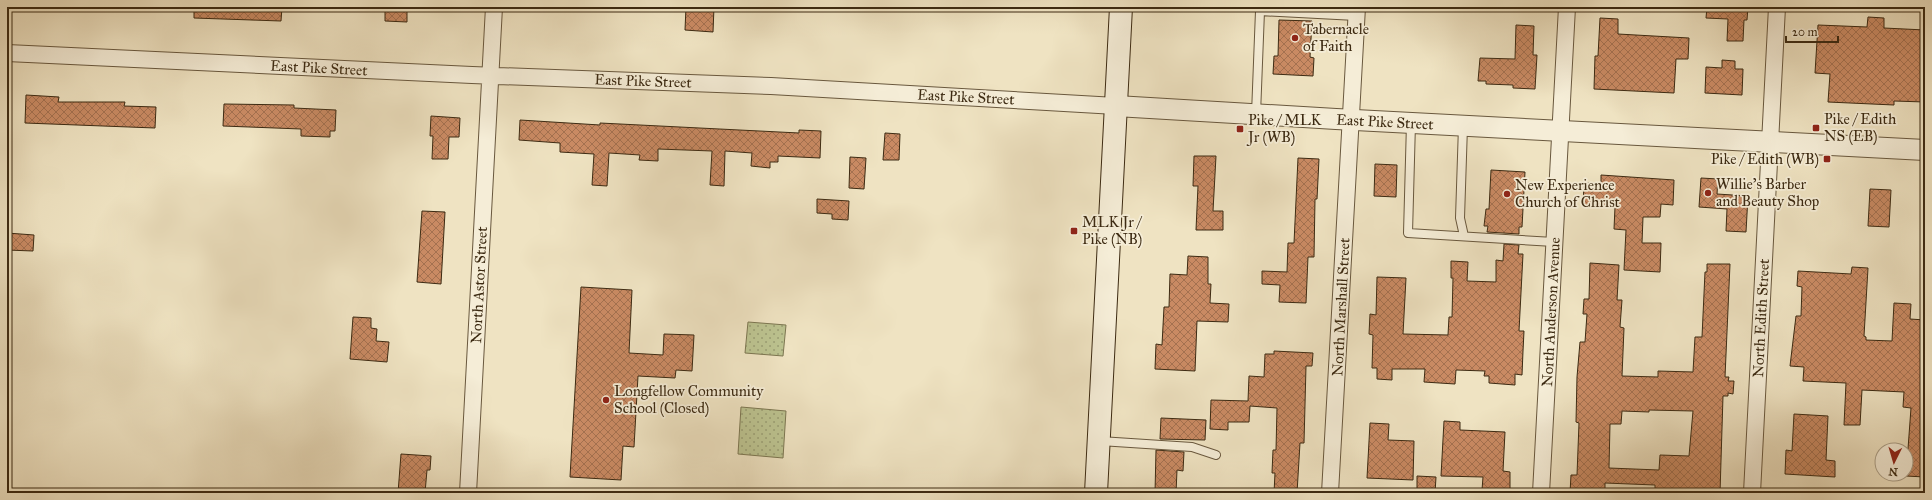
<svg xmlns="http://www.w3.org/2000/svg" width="1932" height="500" viewBox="0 0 1932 500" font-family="'IM FELL Great Primer',serif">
  <defs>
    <pattern id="park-dots" width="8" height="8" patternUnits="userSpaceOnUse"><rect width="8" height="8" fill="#bcc390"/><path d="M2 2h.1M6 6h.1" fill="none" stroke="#9a9f74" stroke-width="1.8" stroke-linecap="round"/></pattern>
    <pattern id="building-cross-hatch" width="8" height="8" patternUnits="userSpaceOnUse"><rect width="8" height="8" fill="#c98a63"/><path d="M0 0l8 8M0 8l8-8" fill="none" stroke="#a47150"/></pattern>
  </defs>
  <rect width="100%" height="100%" fill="#efe3c2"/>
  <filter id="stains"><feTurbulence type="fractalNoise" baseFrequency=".005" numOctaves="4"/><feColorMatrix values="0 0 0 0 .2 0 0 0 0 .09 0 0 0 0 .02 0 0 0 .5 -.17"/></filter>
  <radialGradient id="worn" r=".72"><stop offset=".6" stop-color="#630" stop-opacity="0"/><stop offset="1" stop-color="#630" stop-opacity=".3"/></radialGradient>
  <path fill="url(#park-dots)" stroke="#7c7651" d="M748,322L786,325L783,356L745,353Z
    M741,407L786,411L783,458L738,454Z"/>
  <path fill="url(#building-cross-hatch)" stroke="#3c2a12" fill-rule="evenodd" d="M194,7H282L281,21L194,18Z
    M385,7H407V22L385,21Z
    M686,7H714L713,32L685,30Z
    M1707,7H1748L1747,20H1744L1743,41H1727L1728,19L1706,18Z
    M1868,17L1884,18V28L1925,30V102L1894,101V105L1828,102L1830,74L1815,73L1818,25L1867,27Z
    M1600,18L1618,19V34L1689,38L1688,59H1676L1674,93L1594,89L1595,56H1598Z
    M1279,20L1312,21L1310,57L1314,58L1313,76L1273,74L1274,56H1278Z
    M1516,25L1534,26L1533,55H1537L1535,89L1513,88V85L1486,84V81H1478L1480,58L1515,59Z
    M1722,60L1735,61V69H1743L1742,95L1705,93L1706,67L1722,68Z
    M26,95L59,97L58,102H125L124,106L156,107L155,128L25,123Z
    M224,104L294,105V108L336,110L335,131H330V137L301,136V129L223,126Z
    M431,116L460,118L459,137H449L448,159H432L433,136H430Z
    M520,120L600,125V123L799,133V130L821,131L820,158L778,156V162H770V168L751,166L752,153L725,151L724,186L710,185L712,151L658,149V161L639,160L640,155L609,153L607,186L592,185L594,154L560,152V143L519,140Z
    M885,133L900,134L899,160H883Z
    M1194,156H1216L1213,211H1223V230H1196L1198,186H1193Z
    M850,157L866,158L864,189L849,188Z
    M1298,158L1319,159L1317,199H1315L1314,257H1308L1306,303L1279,302L1280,285L1262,284V271L1287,272L1288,243H1294Z
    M1375,164L1397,165L1396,197L1374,196Z
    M1491,170L1525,172L1522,227H1519V234L1487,232L1488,226H1484L1486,209H1489Z
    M1601,175L1674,180L1673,205L1661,204L1660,217H1643L1642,243H1661L1660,272L1624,270L1626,230L1614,229L1615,207L1583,206L1584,183H1601Z
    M1701,178L1718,179L1717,194L1748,196L1746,232L1726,231L1727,209L1699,207Z
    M1870,189L1891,190L1889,227L1868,226Z
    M817,199L849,201L848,220L832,219V214L817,213Z
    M422,211L445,212L441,284L417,282Z
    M7,233L34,235L33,251L7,250Z
    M1504,244L1519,245L1518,254H1523L1519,331H1524L1523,351L1522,375L1515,374V385L1489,383V376H1484L1485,371L1456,370L1455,384L1424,382L1425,369H1392V380L1377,379V368H1372L1373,335L1369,334L1370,314L1376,315L1377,277L1406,278L1403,334L1448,335L1449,317H1452L1453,278H1451V261L1468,262L1467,281L1496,282V260L1503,261Z
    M1188,256L1208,257V284H1211L1210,303L1229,304L1228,322L1197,321L1195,371L1155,369L1156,344L1162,345L1164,307H1169L1170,274L1187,275Z
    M1590,263L1619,265L1617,300H1622L1620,327L1624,328L1622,376L1658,377V371L1693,372L1695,337H1702L1705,272H1707V264H1730L1725,377H1729L1728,381H1734L1733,394L1728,393V396H1723L1720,493H1655V485L1605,483V493H1570L1571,475H1577L1579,423L1576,422L1577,377L1580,342H1585L1587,314H1583L1584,299H1589ZM1649,410L1693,411L1689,456L1660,455L1659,470L1609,468L1610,424H1621L1622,411L1649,412Z
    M1852,267L1868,268L1864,336L1866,337V340L1892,341L1894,303L1911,304L1910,319L1925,320V477L1906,476L1911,408L1903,407L1904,392L1862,390L1860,425H1844L1846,383L1803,381L1804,367L1790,366L1796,316H1801L1802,287L1797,286L1798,271L1851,274Z
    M581,287L632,290L629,353L663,355L664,334L694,335L692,371L676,370L675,378L638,376L634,447L623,446L621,480L570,477Z
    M353,317L371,318V328L377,329L376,341L389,342L387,362L350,359Z
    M1274,351L1313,353L1312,366H1306L1304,443H1300L1297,493H1274L1275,473H1272L1273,450H1276L1277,408L1250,406L1249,422H1228V430L1210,429L1211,400L1248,401L1249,376L1264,377L1265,354H1274Z
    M1794,414L1828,416L1826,460L1835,461V477L1785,474L1786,450L1792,451Z
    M1161,418L1206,420L1205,440L1160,439Z
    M1444,421L1460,422V430L1505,432L1503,471L1510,472V491L1482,490L1483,477L1441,476Z
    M1370,423L1389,424L1388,440L1414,441L1413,480L1367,478Z
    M1156,450L1184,452L1183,471L1177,470L1176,493H1155Z
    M401,454L431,456L430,470H427L425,493H398Z
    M1417,476L1436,477L1435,493H1417Z"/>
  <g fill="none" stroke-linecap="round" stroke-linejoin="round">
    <g stroke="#69583e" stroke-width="10">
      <path id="service" d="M1256,114L1260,11L1356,16
        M1411,123L1408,233L1554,242
        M1463,126L1460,218L1464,236
        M1100,441L1192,447L1216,455"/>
    </g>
    <g stroke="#69583e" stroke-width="18">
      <path id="minor" d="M7,53L472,75L771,86L1116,106
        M468,493L494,7
        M1330,493L1357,7
        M1541,493L1567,7
        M1752,493L1777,7"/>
    </g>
    <g stroke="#69583e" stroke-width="22">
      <path id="tertiary" d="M1116,106L1336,119L1925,150"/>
    </g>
    <g stroke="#3c2a12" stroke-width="24">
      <path id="secondary" d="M1096,493L1121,7"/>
    </g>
    <use href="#service" stroke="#f5edd7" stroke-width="8"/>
    <use href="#minor" stroke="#f5edd7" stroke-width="16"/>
    <use href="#tertiary" stroke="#f5edd7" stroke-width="20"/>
    <use href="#secondary" stroke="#f5edd7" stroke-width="22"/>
  </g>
  <g fill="#8f2418" stroke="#f5edd7" stroke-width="1.5">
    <circle cx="1295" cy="38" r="4"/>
    <rect x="1812" y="124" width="8" height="8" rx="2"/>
    <rect x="1236" y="125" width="8" height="8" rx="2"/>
    <rect x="1823" y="155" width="8" height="8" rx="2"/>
    <circle cx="1708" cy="193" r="4"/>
    <circle cx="1507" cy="194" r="4"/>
    <rect x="1070" y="227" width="8" height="8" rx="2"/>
    <circle cx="606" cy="400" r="4"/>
  </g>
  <g text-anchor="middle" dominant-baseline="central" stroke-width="3.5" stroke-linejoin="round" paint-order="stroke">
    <g font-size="15" fill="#3c2a12" stroke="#f5edd7" text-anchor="start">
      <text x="1303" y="29">Tabernacle<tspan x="1303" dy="17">of Faith</tspan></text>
      <text x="1824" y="119">Pike / Edith<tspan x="1824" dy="17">NS (EB)</tspan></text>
      <text x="1248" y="120">Pike / MLK<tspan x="1248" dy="17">Jr (WB)</tspan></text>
      <text x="1819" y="159" text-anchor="end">Pike / Edith (WB)</text>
      <text x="1716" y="184">Willie's Barber<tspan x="1716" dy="17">and Beauty Shop</tspan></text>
      <text x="1515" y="185">New Experience<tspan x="1515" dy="17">Church of Christ</tspan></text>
      <text x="1082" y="222">MLK Jr /<tspan x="1082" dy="17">Pike (NB)</tspan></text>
      <text x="614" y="391">Longfellow Community<tspan x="614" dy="17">School (Closed)</tspan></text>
    </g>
    <g font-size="15" fill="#3c2a12" stroke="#f5edd7">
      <text transform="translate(319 68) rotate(3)">East Pike Street</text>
      <text transform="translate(643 81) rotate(2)">East Pike Street</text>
      <text transform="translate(966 97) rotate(3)">East Pike Street</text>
      <text transform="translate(1385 122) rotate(3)">East Pike Street</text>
      <text transform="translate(479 285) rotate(-87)">North Astor Street</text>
      <text transform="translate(1341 307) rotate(-87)">North Marshall Street</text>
      <text transform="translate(1551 312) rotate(-87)">North Anderson Avenue</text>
      <text transform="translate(1761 318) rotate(-87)">North Edith Street</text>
    </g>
  </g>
  <rect width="1932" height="500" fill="none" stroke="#efe3c2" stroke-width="24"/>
  <rect x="8" y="8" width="1916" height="484" fill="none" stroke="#3c2a12" stroke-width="2"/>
  <rect x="12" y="12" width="1908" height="476" fill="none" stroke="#3c2a12"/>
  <g transform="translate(1894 462) rotate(185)"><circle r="19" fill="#f5edd7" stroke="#ab9f88"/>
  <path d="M0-3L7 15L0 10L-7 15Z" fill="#8f2418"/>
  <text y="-6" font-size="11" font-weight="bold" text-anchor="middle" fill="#3c2a12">N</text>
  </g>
  <path d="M1786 36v6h52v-6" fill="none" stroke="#3c2a12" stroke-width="2"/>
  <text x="1792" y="36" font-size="12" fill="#3c2a12" stroke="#f5edd7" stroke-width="3" paint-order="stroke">20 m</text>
  <rect width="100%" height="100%" filter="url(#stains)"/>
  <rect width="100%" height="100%" fill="url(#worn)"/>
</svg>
